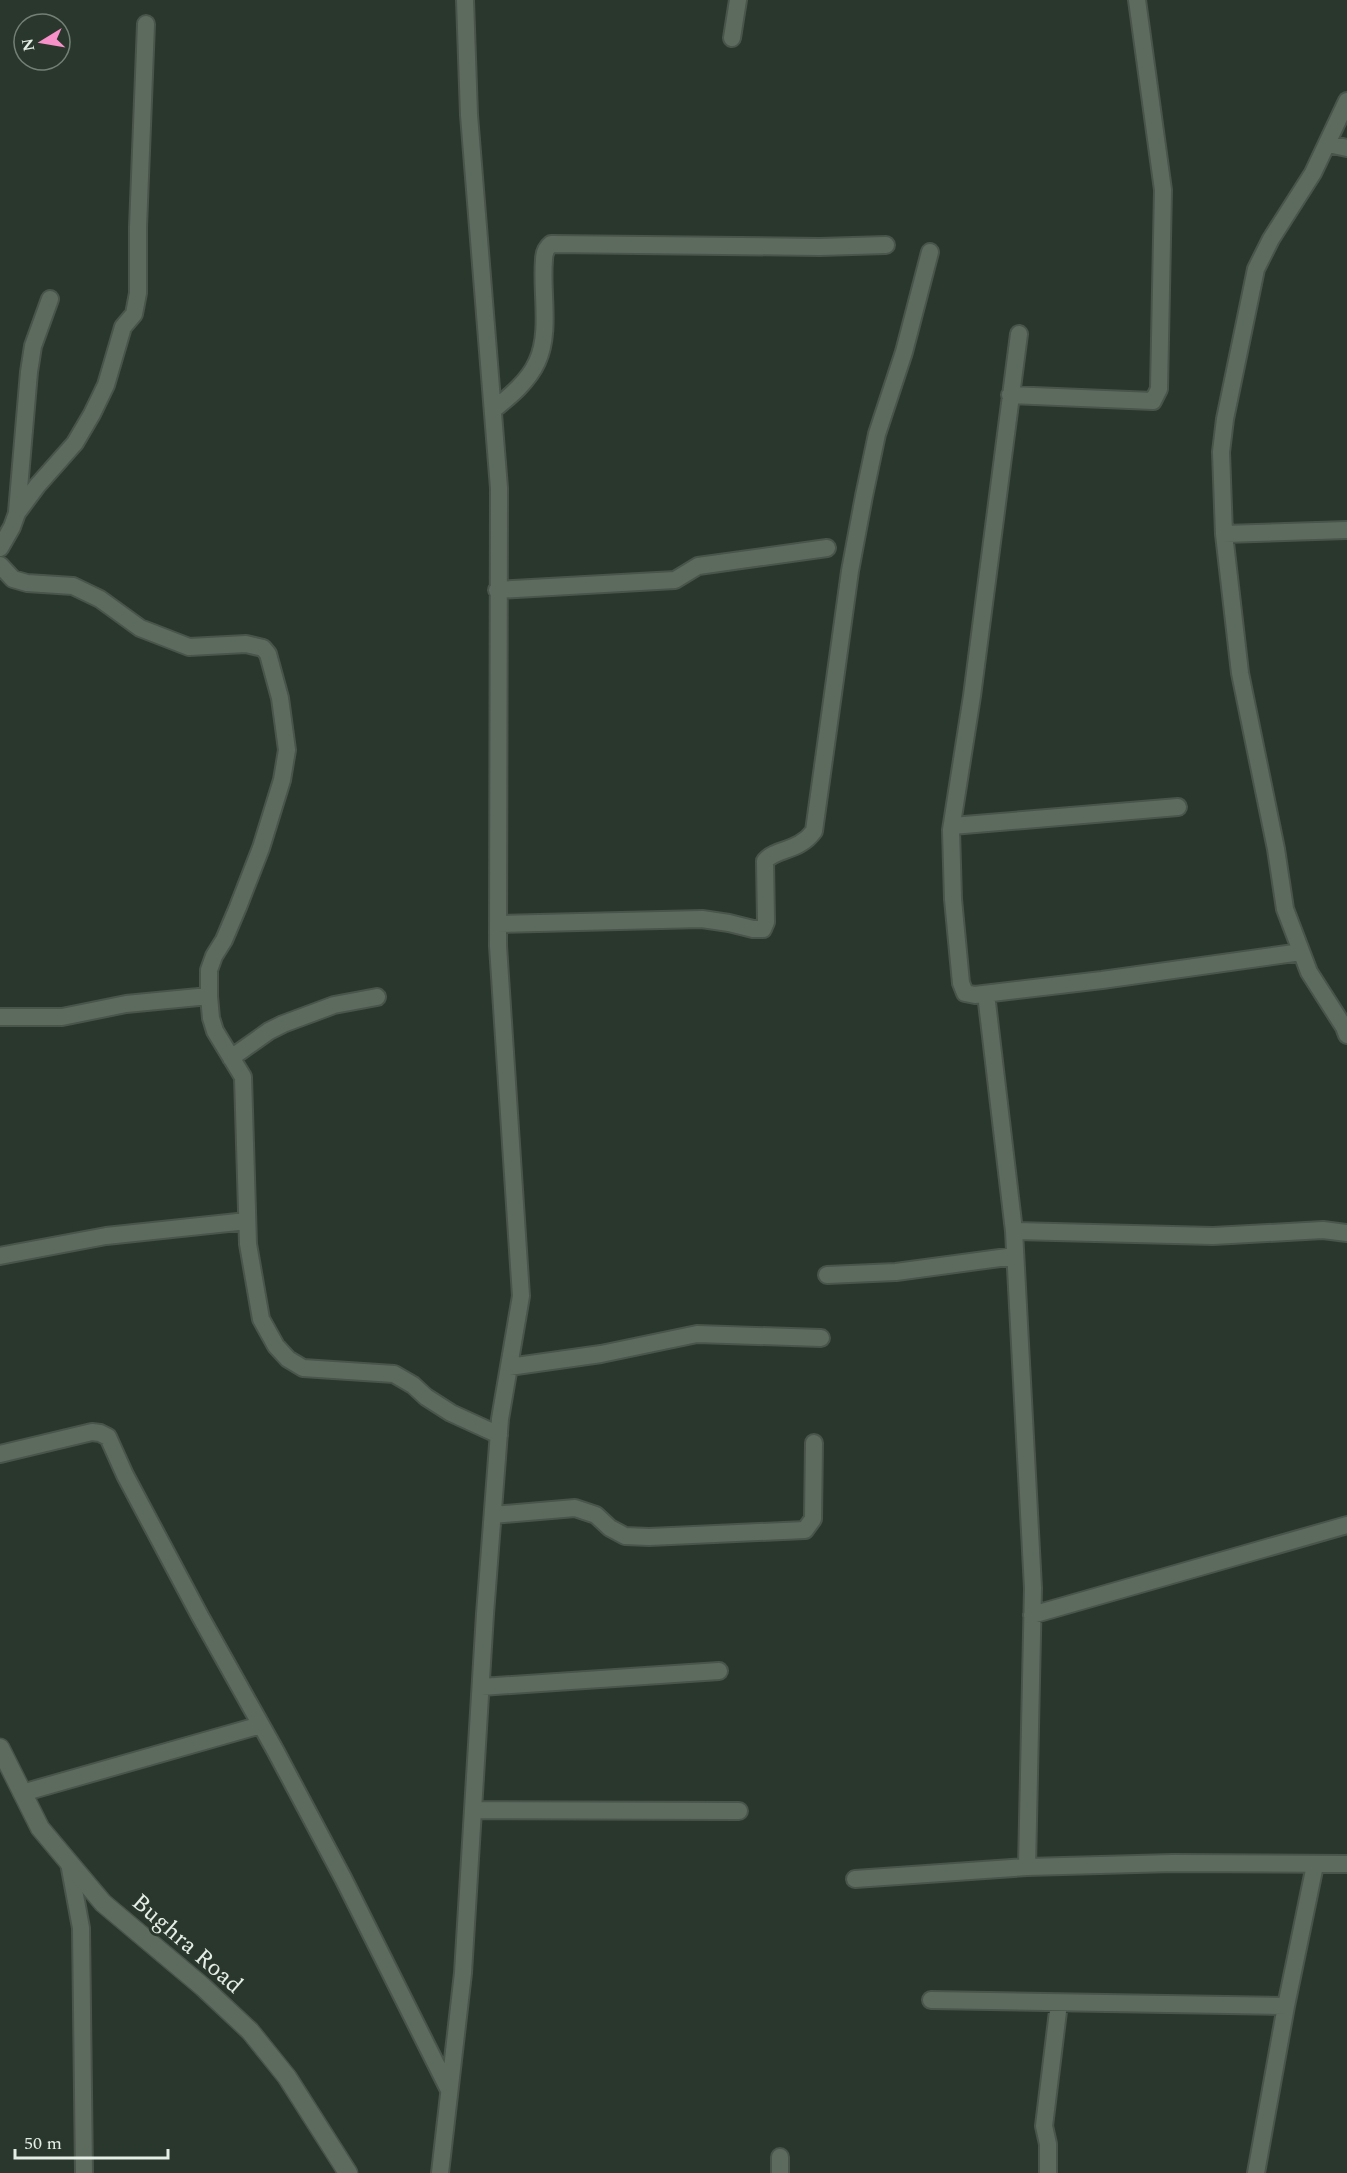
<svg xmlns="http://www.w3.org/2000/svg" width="1347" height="2173" viewBox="0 0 1347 2173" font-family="Spectral,serif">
  <rect width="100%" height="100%" fill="#2a372c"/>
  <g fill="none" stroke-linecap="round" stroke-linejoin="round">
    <g stroke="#49544b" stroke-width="20">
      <path id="street" d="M732,38L738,0
        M1347,101L1313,173L1271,239L1256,269L1225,419L1221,452L1224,534L1240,673L1276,849L1285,909L1309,972L1344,1027L1347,1035
        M1328,144L1347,148
        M1019,334L972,696L951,830L953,899L961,983L965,993L975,995L1102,980L1301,952
        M1010,395L1153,401L1159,389L1163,190L1137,0
        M493,410C509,397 528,382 537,362C551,332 541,292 544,260C544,254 546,248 551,244L820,247L886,245
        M17,512L29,372L33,346L50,299
        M1224,534L1347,530
        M0,548L12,527L17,513L37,486L75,443L92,414L106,385L123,327L134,314L138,293V227L146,24
        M0,565L13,579L27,583L73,586L100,599L140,628L189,647L246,644L263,648L268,654L280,698L287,750L282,780L261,848L238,907L224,940L214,956L209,970V996L211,1018L215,1031L243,1077L248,1244L261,1319L276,1346L288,1359L303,1368L394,1374L413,1385L426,1397L451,1413L499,1435
        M497,590L675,580L698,566L827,548
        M952,826L1178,807
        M499,924L702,919L729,923L753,929H763L766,922L765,861C776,848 799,852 814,831L850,571L864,496L877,434L904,352L930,252
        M986,994L1014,1231L1033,1588L1027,1867
        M0,1017H62L126,1004L209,996
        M231,1058L269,1031L283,1024L334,1005L377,997
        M1014,1231L1213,1236L1323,1230L1347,1233
        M0,1256L106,1236L247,1221
        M827,1275L896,1272L1015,1256
        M509,1367L601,1354L697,1334L821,1338
        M0,1454L92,1432L100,1433L108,1437L125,1475L200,1616L275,1750L343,1878L449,2090
        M493,1515L575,1508L596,1515L610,1528L625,1536L649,1537L805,1530L813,1519L814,1443
        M1032,1615L1347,1525
        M481,1687L719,1671
        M22,1793L261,1725
        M473,1810L739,1811
        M69,1863L81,1928L84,2173
        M855,1879L1027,1867L1173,1863L1347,1864
        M931,2000L1286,2006
        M780,2157V2173
        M440,2173L463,1973L485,1614L500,1419L521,1296L498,946L499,488L469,115L465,0
        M1048,2173V2144L1044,2126L1059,2003
        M1256,2173L1286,2006L1315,1865"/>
    </g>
    <g stroke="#49544b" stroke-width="21">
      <path id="secondary" d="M0,1748L40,1828L103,1903L203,1987L250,2031L287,2077L348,2173"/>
    </g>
    <use href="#street" stroke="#5d6b5f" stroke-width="16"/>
    <use href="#secondary" stroke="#5d6b5f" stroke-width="18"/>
  </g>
  <g text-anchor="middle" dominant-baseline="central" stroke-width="6" stroke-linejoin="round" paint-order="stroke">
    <g font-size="24" fill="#e4ede6" stroke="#2a372c">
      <text transform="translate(187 1944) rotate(41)">Bughra Road</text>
    </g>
  </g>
  <g transform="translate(42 42) rotate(259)"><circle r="28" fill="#2a372c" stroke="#748076" stroke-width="1.5"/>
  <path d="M0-4.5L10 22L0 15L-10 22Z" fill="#f890ca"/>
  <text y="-9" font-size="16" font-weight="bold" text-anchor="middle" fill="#e4ede6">N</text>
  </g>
  <path d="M15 2149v9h153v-9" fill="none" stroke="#e4ede6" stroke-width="3"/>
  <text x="24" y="2149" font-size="18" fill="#e4ede6" stroke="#2a372c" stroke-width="4.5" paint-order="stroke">50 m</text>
</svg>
